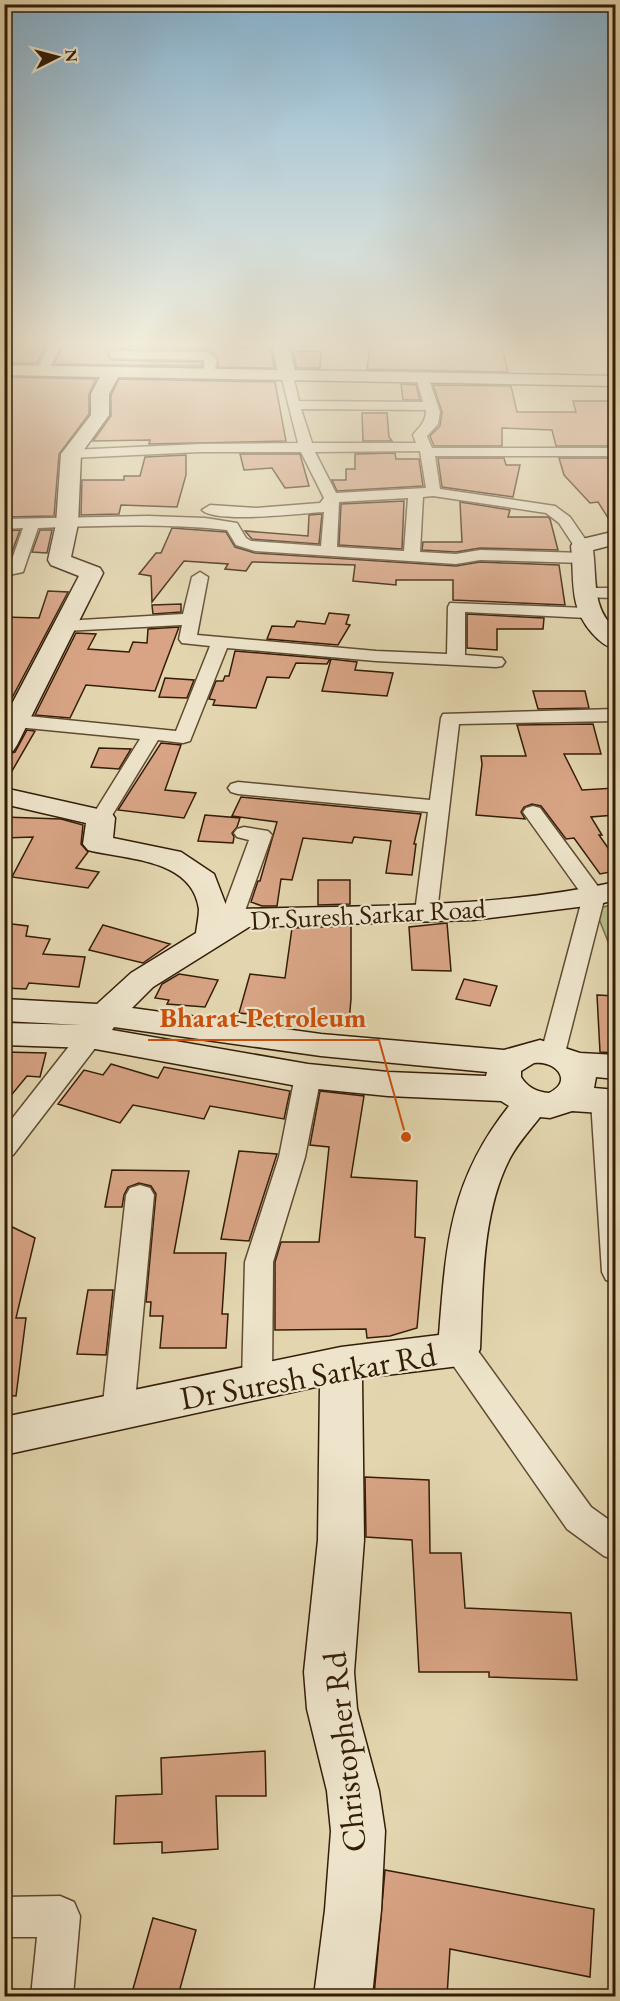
<svg xmlns="http://www.w3.org/2000/svg" width="620" height="2001" viewBox="0 0 620 2001" font-family="'EB Garamond',serif">
  <rect width="100%" height="100%" fill="#e3d6af"/>
  <filter id="stains"><feTurbulence type="fractalNoise" baseFrequency=".00333" numOctaves="4"/><feColorMatrix values="0 0 0 0 .2 0 0 0 0 .09 0 0 0 0 .02 0 0 0 .5 -.17"/></filter>
  <radialGradient id="worn" r=".72"><stop offset=".6" stop-color="#630" stop-opacity="0"/><stop offset="1" stop-color="#630" stop-opacity=".3"/></radialGradient>
  <path fill="#b5bd89" stroke="#746d48" stroke-width="1.5" d="M615,904V959L595,909Z"/>
  <path fill="#d8a485" stroke="#341d07" stroke-width="1.5" d="M18,346H46L37,363H4V349L15,350Z
    M63,346L271,348L274,368L218,367V357L207,350L116,349L108,354L112,360L202,362V366L54,364Z
    M370,346H502L508,372L367,369Z
    M321,351L320,368H297L293,352Z
    M4,377L96,379L89,394V414L59,454L54,516L4,517Z
    M119,379L275,382L286,441L149,444L150,440L93,441L111,416V395Z
    M401,384L416,385L420,400H403Z
    M433,385L511,386L517,412H576L573,401H615V446H556L552,430L502,428V446H434L430,436L440,426L442,412Z
    M362,413H387L389,437L392,441H363Z
    M395,453L396,459H419L423,486L337,491L332,480H346V469H355V454Z
    M240,454H300L309,486L285,488L272,468L244,470Z
    M186,455V475L177,507L121,505L119,514L81,515L82,480H124V476H140L145,457Z
    M438,458H504L506,465H520L513,497L442,487Z
    M559,458H615V529L598,502L590,503L564,475Z
    M404,501L402,549L339,545L341,504Z
    M460,502L510,510L508,517H548L550,519L558,550L480,548L456,552L422,550L423,542H462Z
    M322,514L319,544L252,539L245,531L308,536L309,515Z
    M172,528L226,532L235,547L255,553L456,566L480,562L559,565L565,605L453,600V580H396V585L353,581L355,565L252,562L246,571L225,569L228,564L184,561L152,602L151,576L139,574L156,553H161Z
    M20,530L12,552H4V531Z
    M40,530H52L47,553L32,552Z
    M48,591L68,592L4,713V617L39,618Z
    M181,604V612L153,614L152,605Z
    M329,613L349,615L346,624L350,625L338,645L267,639L272,626L294,627L297,621L325,624Z
    M467,614L544,618L543,629H497V650L467,648Z
    M179,627L155,691L86,685L70,718L35,715L76,633L96,634L88,649L129,652L133,642L147,643L148,629Z
    M235,651L330,659L327,664L296,663L289,678L267,677L256,708L213,705L215,700L209,699L216,681H223L225,676H229Z
    M331,659L357,662L355,670L393,673L387,696L322,691Z
    M165,678L194,680L187,698L159,697Z
    M533,691H585L589,708L538,709Z
    M593,724L601,754H564L582,790L615,788V815L591,817L602,835H599L615,858V871L600,874L574,838L566,839L541,806L532,804L524,807L521,812L525,819L476,815L482,764L481,756H526L517,725Z
    M27,730L35,731L4,785V755L15,752Z
    M161,743L181,745L165,790L196,793L184,818L118,810Z
    M99,748L131,749L119,769L91,767Z
    M241,797L421,814L414,844H416L412,875L386,873L391,841L354,837L352,843L303,838L292,880L281,879L277,906H262L251,902L258,881H260L277,822L232,816Z
    M205,815L240,818L237,827L232,833L234,837L233,843L198,841Z
    M4,817L61,819L83,825L81,844L88,852L76,868L99,872L88,888L12,877L33,837L4,838Z
    M318,880H350V904L318,905Z
    M4,923L28,926L26,936L50,939L43,954L85,957L79,987L29,983L26,989L4,988Z
    M447,923L451,971L412,970L409,927Z
    M103,925L170,944L143,963L89,950Z
    M351,926V999L349,1022L299,1019L239,1013L250,974L285,978L292,928Z
    M179,974L218,980L205,1007L167,1004L169,1000L155,998L162,984Z
    M464,979L497,986L490,1006L456,999Z
    M597,995L615,996V1053L600,1052Z
    M4,1052L46,1053L40,1077L27,1076L4,1104Z
    M111,1064L158,1078L164,1067L290,1091L284,1119L210,1106L204,1119L133,1105L120,1123L58,1104L84,1070L103,1075Z
    M320,1091L364,1096L351,1177L417,1181L415,1237L425,1238L417,1328L390,1336L367,1338L366,1329L275,1330V1262L281,1242H319L329,1147L310,1145Z
    M239,1151L277,1154L249,1241L221,1239Z
    M112,1170L189,1171L174,1253H226L222,1314H228L226,1348H160L163,1316H150L151,1302H146L156,1194L151,1186L139,1183L128,1187L124,1195L122,1207H105Z
    M4,1223L35,1238L16,1318H26L16,1396L4,1395Z
    M88,1290H113L106,1355L77,1354Z
    M365,1477L429,1480L430,1553H461L465,1608L571,1613L577,1680L489,1677V1672H419L412,1540L366,1537Z
    M265,1751L266,1796H216L218,1849L162,1853V1842L114,1844L116,1796L162,1794L161,1758Z
    M385,1870L594,1909L590,1977L450,1949L447,1996H374Z
    M153,1918L196,1930L178,1996H131Z"/>
  <g fill="none" stroke-linecap="round" stroke-linejoin="round">
    <g stroke="#604b31" stroke-width="3">
      <path id="street" d="M49,346H61L46,374H38L36,371Z
        M116,351L207,352L217,359L213,378H205L204,360L112,358L110,355L112,352Z
        M287,371L293,375L299,401L423,402L416,377L422,373L427,374L440,412L438,424L427,436L432,448H616V456H435L440,489L555,506L570,517L590,546L588,549H576L559,523L546,513L433,496L423,497L420,552L456,554L480,550L584,553L592,558L584,563L480,560L456,564L255,551L236,545L227,530C164,523 101,526 38,528L23,572L4,576V566L10,565L23,528L4,529V519L148,516L205,518L237,523L246,538L251,541L321,546L324,512C303,513 215,524 202,510L210,505L256,508L320,503L324,498L301,452H200L71,458L64,454L71,450L200,444L298,443L281,375ZM301,409L426,410C426,422 420,426 413,435L416,443H312ZM420,451L426,488L336,493L315,452ZM408,498L404,551L337,547L339,502Z
        M200,572L208,577L197,635L376,651L447,654L448,607L450,603L587,608L593,609L596,613L593,617L587,618L465,612V655L502,658L505,662L502,666L496,667L376,661L227,648L190,741L183,743L158,740L108,822L101,824L94,822L91,818L140,739L17,727L10,725L8,721L10,717L17,715L176,731L210,646L182,643L179,639L182,625L64,631L58,630L55,626L58,622L64,621L183,614L192,577Z
        M583,588H616V598L577,597L575,593Z
        M616,709V721L459,724L437,912L434,917L426,919L418,917L415,912L428,812L238,794L231,792L228,788L231,784L238,782L430,800L441,718L443,714Z
        M533,806L540,808L605,896L565,1053L562,1059L553,1061L544,1059L541,1053L583,896L523,812L526,808Z
        M244,827L268,831L272,835L245,911L251,912L254,917L251,922L243,924L224,921L221,916L249,840L237,837L234,833L237,829Z
        M90,1029L99,1031L102,1037L99,1043L13,1155L4,1157V1129L81,1031Z
        M308,1067L317,1070L321,1076L305,1157L273,1262L272,1381L268,1390L257,1394L246,1390L242,1381L245,1262L279,1157L295,1076L299,1070Z
        M604,1092L613,1095L616,1099V1283L606,1280L602,1272L591,1101L595,1095Z
        M140,1185L150,1188L154,1195L134,1412L129,1421L118,1425L107,1421L102,1412L126,1195L130,1188Z
        M459,1337L470,1340L591,1507L616,1525V1560L604,1556L567,1529L448,1358L444,1349L448,1340Z
        M60,1896L74,1902L80,1916L73,1996H31L37,1937H4V1897Z"/>
    </g>
    <g stroke="#341d07" stroke-width="3">
      <path id="secondary" d="M273,346H289L295,370L616,376V386L118,377L109,394V415L81,454L78,524L71,557L100,568L103,573L17,745L13,751L4,753V719L79,576L51,565L48,560L56,524L61,454L91,415V394L100,377L4,375V365L277,370Z
        M616,531V544L593,550C597,578 591,609 616,629V649C606,647 599,641 592,633C568,606 575,579 571,546L574,541Z
        M4,788L111,812L115,818L113,838L181,852L214,874L229,913L242,909C366,905 494,909 616,882V900L594,905L473,920L249,927L153,987L132,1008L321,1034L504,1050L540,1040L580,1053L616,1055V1079L596,1077L594,1088L616,1090V1114L572,1111L550,1118L540,1117C530,1130 518,1143 510,1158C481,1214 483,1287 480,1349L474,1361L459,1366L362,1378L364,1540L354,1672L357,1709L379,1791L385,1831L381,1910L372,1996H314L325,1910L331,1831L327,1791L307,1709L304,1672L318,1540L320,1386L4,1455V1417L341,1347L439,1335C446,1244 450,1180 509,1106L501,1101L388,1096L308,1088L90,1048L4,1045V1023L81,1025L4,1021V999L97,1004L131,973L196,933C197,925 199,916 199,909C192,858 126,860 88,850L83,844L86,823L4,804ZM114,1027L321,1056L487,1072L486,1076L388,1072L308,1064L112,1030ZM534,1063C554,1060 575,1080 549,1093C537,1092 527,1087 521,1077V1071Z"/>
    </g>
    <use href="#street" fill="#ede4cb" fill-rule="evenodd"/>
    <use href="#secondary" fill="#ede4cb" fill-rule="evenodd"/>
  </g>
  <linearGradient id="sky" x2="0" y2="1"><stop stop-color="#88b5d3"/><stop offset="0.55" stop-color="#f2eddb"/><stop offset="1" stop-color="#f2eddb" stop-opacity="0"/></linearGradient>
  <rect width="620" height="626" fill="url(#sky)"/>
  <g text-anchor="middle" dominant-baseline="central" stroke-width="4.5" stroke-linejoin="round" paint-order="stroke">
    <g font-size="27" fill="#341d07" stroke="#ede4cb">
      <text transform="translate(368 914) rotate(-3)">Dr Suresh Sarkar Road</text>
    </g>
    <g font-size="33" fill="#341d07" stroke="#ede4cb">
      <text transform="translate(308 1376) rotate(-10)">Dr Suresh Sarkar Rd</text>
      <text transform="translate(344 1752) rotate(-96)">Christopher Rd</text>
    </g>
  </g>
  <path fill="none" stroke="#cd500b" stroke-width="2" d="M406 1137L379 1040H148"/>
  <circle fill="#cd500b" stroke="#ede4cb" stroke-width="2" cx="406" cy="1137" r="6"/>
  <g font-size="28" text-anchor="middle" font-weight="bold" fill="#cd500b" stroke="#ede4cb" stroke-width="4.5" stroke-linejoin="round" paint-order="stroke">
    <text x="263" y="1027">Bharat Petroleum</text>
  </g>
  <rect width="620" height="2001" fill="none" stroke="#e3d6af" stroke-width="24"/>
  <rect x="6" y="6" width="608" height="1989" fill="none" stroke="#341d07" stroke-width="3"/>
  <rect x="12" y="12" width="596" height="1977" fill="none" stroke="#341d07" stroke-width="1.5"/>
  <g transform="translate(57 57) rotate(84)" stroke="#ede4cb" stroke-width="4.5" paint-order="stroke">
  <path d="M0-4.5L10 22L0 15L-10 22Z" fill="#341d07"/>
  <text y="-9" font-size="16" font-weight="bold" text-anchor="middle" fill="#341d07">N</text>
  </g>
  <rect width="100%" height="100%" filter="url(#stains)"/>
  <rect width="100%" height="100%" fill="url(#worn)"/>
</svg>
